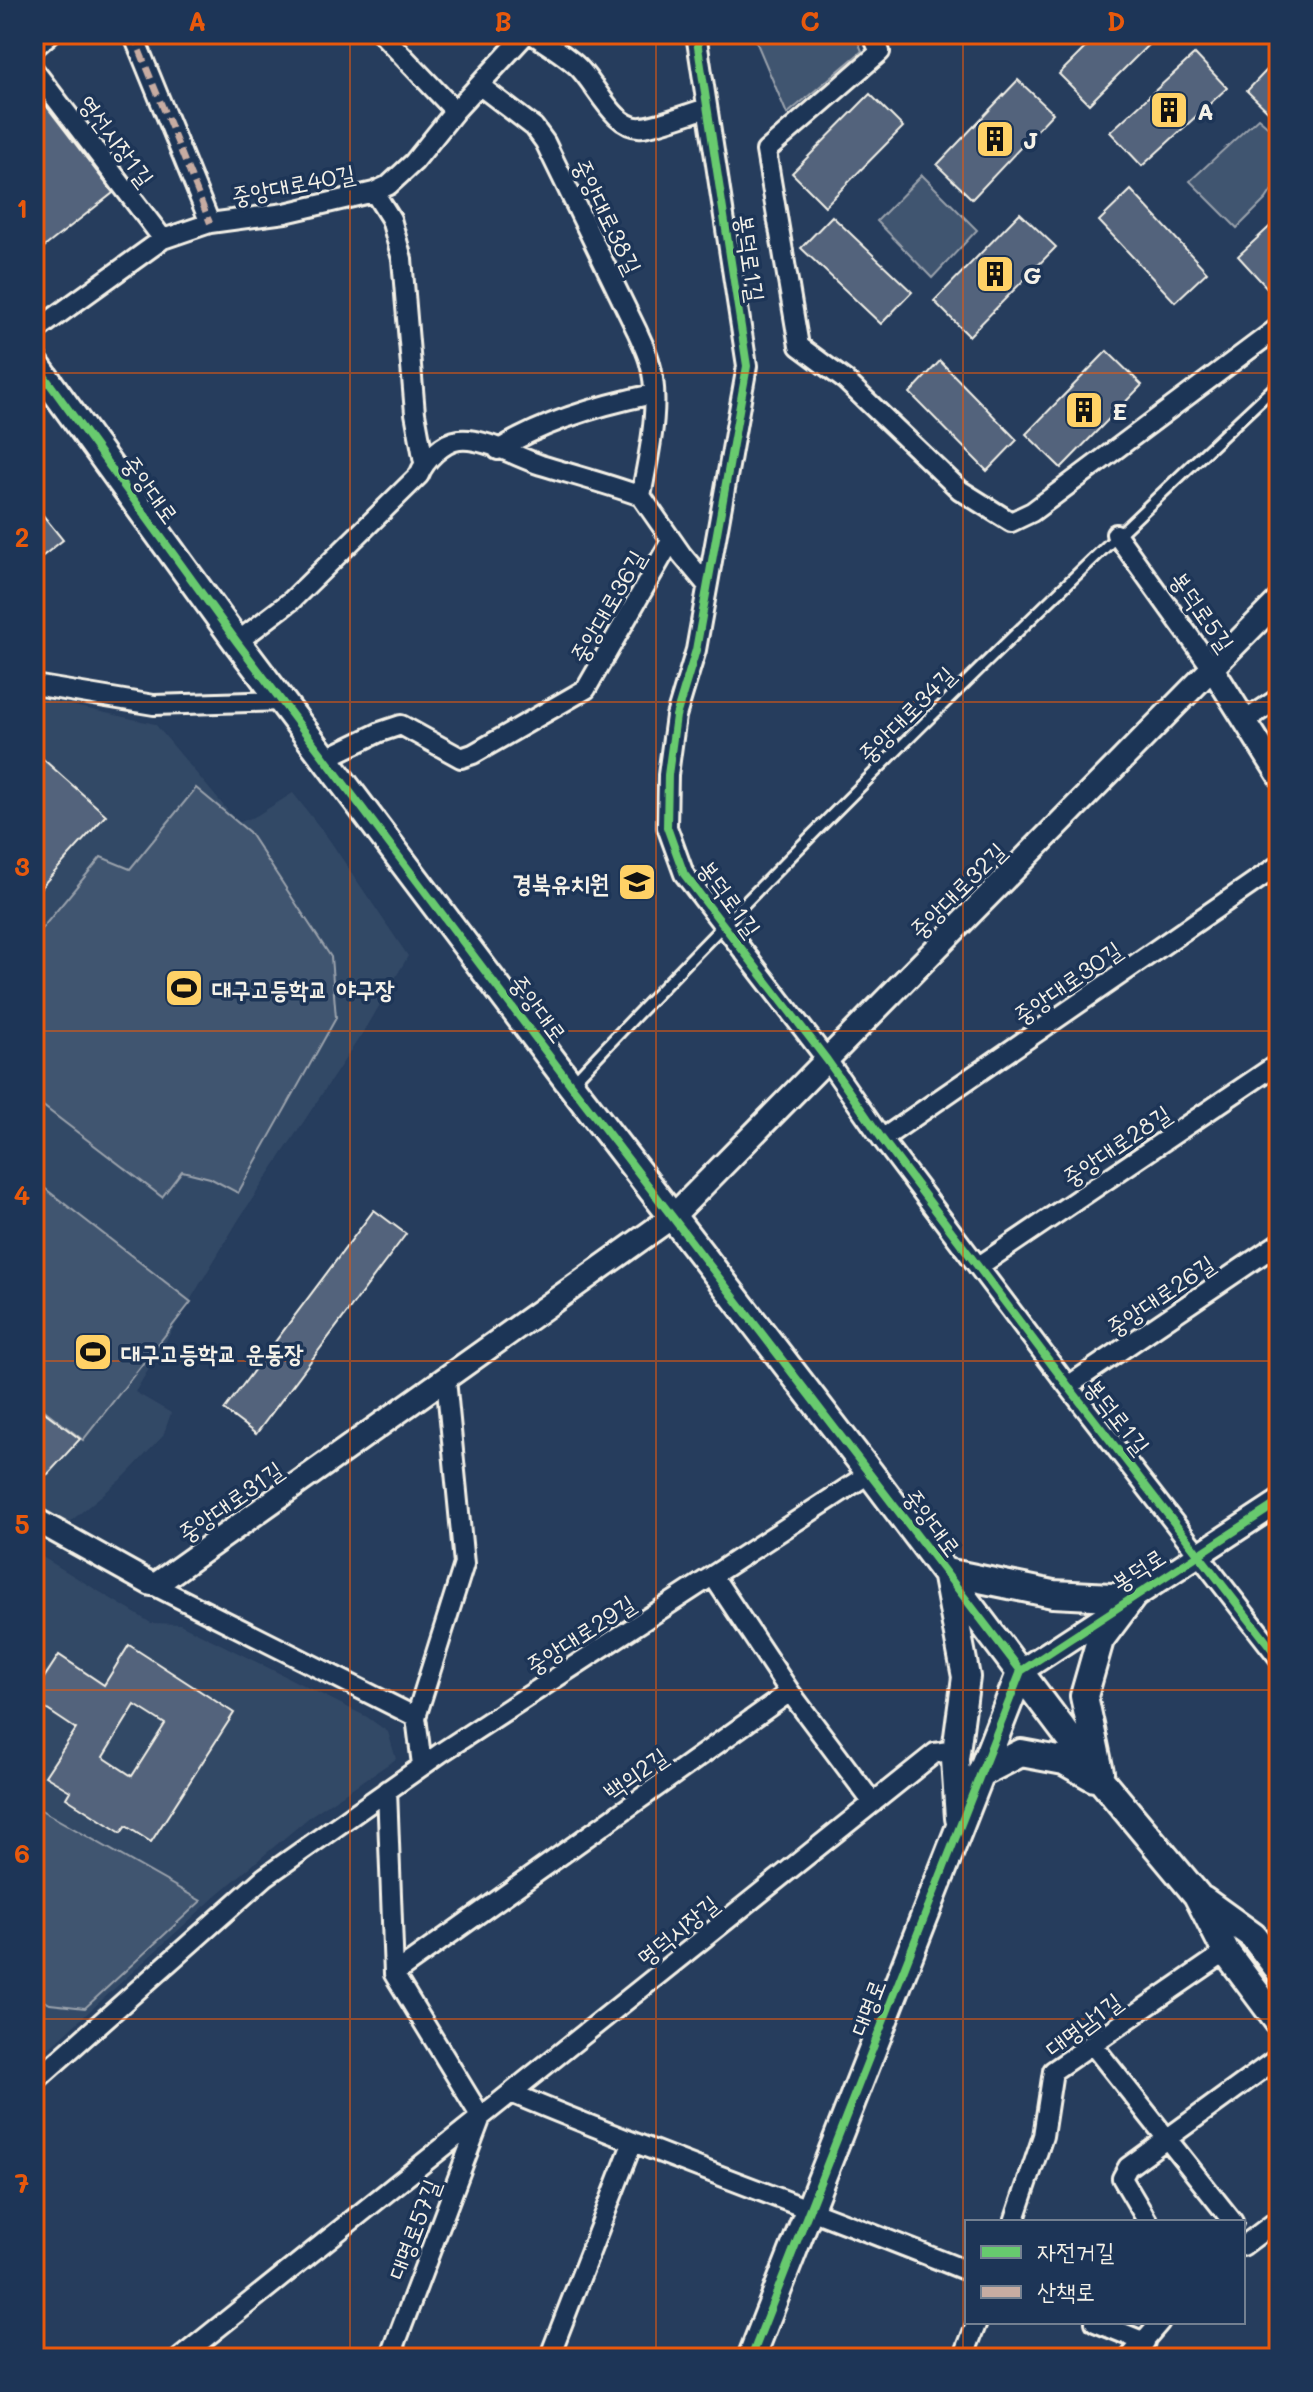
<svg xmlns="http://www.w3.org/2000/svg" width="1313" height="2392" viewBox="0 0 1313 2392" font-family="Mali,'Poor Story',sans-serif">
  <rect width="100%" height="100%" fill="#263d5d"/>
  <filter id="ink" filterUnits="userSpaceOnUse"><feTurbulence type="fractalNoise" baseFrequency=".0125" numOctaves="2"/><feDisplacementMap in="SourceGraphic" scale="16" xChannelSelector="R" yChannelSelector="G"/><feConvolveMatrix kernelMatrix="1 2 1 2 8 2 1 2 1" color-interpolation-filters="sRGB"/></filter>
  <g filter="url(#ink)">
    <path fill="#334966" d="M34,697L155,724L238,823L256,816L293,793L328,838L408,956L371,1020L239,1219L135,1392L171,1413L163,1436L125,1476L65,1526L34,1513Z
      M34,1552L151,1623L180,1624L367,1717L388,1732L396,1759L313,1814L218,1894L34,2062Z"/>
    <path fill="#40546f" stroke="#9aa2ac" stroke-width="2" d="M753,34H855L862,51L787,114Z
      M1258,118L1279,136V179L1266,199L1237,228L1190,181Z
      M922,175L977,230L932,278L877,221Z
      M196,788L249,832L331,957L336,1018L238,1193L210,1178L182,1171L162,1197L34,1099V938L101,857L130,869Z
      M34,1180L191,1302L83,1440L34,1402Z
      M34,1806L201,1901L85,2008L50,2004L34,1995Z"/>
    <path fill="#52647b" stroke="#f4f1e8" stroke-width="2" fill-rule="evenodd" d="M1099,34H1159L1089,104L1059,74Z
      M1195,54L1227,88L1142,166L1110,132Z
      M1279,57V122L1247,91Z
      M1018,80L1053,113L972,199L937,165Z
      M34,90L113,193L34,255Z
      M870,94L903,127L825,206L792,173Z
      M1131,190L1207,272L1175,302L1099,221Z
      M1020,213L1056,247L969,336L934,301Z
      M832,216L912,292L881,324L801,248Z
      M1279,218V301L1238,256Z
      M1107,351L1142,385L1061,468L1026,434Z
      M940,361L1017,440L987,471L910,393Z
      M34,504L63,540L34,563Z
      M34,751L106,815L34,895Z
      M374,1210L406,1234L256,1434L224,1410Z
      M34,1404L80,1439L48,1474L34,1480Z
      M129,1645L234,1713L151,1842L126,1826L121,1833L66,1798L70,1791L45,1776L76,1729L34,1701V1693L59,1655L104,1685ZM135,1705L165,1724L132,1776L103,1757Z"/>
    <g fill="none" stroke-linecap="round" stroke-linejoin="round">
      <g stroke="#f4f1e8" stroke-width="15">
        <path id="service" d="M573,1082C800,841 1037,609 1279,383"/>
      </g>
      <g stroke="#f4f1e8" stroke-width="24">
        <path id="minor" d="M133,34L210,223
          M382,34L455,111
          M532,34C547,44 564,54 577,66C596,83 614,130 642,127C660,125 689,113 707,108
          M696,34L747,366L696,650L676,716L668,775L667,827L684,874L827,1060L882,1139L1068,1386L1279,1658
          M872,34L880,52L766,151L799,346L845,380L960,490L1011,522L1032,512L1279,327
          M34,48L50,34
          M34,70L163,239
          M479,85L534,127L545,142L637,331C641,340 646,350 649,360C662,402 649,453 641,496L682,555L707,585
          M374,192L391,219L402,259L415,413L424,462
          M34,332L163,239L210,223L285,213L374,192L389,185L414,162L455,111L526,34
          M498,450C544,421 600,405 653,394
          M1116,534L1212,668
          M237,642L291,601L419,475C424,461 443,442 459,440C482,437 517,457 541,465C574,475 608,484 641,496
          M34,685L154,705L282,701
          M1246,720L1279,698
          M326,758L380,732L401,725L461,758L473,754L586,689L671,541
          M882,1139L1279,865
          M979,1266L1279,1063
          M1068,1386L1279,1243
          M713,1576L790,1692L873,1803
          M151,1584L416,1717
          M422,1765L416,1717L464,1564L446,1379
          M387,1790L394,1974L481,2117L390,2358
          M394,1974L790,1692
          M1092,2044L1233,2222
          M34,2082L265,1877L442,1752L870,1473
          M511,2093C661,2156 816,2210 967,2271
          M1014,2222L1043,2136L1053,2071L1226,1952
          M1148,2222L1122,2178L1128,2167L1279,2057
          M1243,2246L1279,2219
          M1095,2322L1145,2342
          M180,2358L935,1753L956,1750
          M549,2358L632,2144
          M963,2358L977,2322
          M1129,2358L1160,2322"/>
      </g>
      <g stroke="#f4f1e8" stroke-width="28">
        <path id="tertiary" d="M1212,668L1279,775
          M34,1519L151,1584L158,1583L672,1217L1279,600
          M1021,1671L1279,1502"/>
      </g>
      <g stroke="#f4f1e8" stroke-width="32">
        <path id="secondary" d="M34,362L237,642L571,1085L870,1473L1101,1780L1197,1895L1226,1952L1279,2023
          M1100,1772L1084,1696L1100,1640L1133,1596
          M980,1774L1021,1753L1064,1761L1094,1778
          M959,1818L955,1759L966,1677L946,1572L1053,1594L1131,1598
          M1203,1900L1253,1936L1279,1970
          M751,2358L1021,1671"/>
      </g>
      <use href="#service" stroke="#1d3557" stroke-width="9"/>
      <use href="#minor" stroke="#1d3557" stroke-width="18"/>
      <use href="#tertiary" stroke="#1d3557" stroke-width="22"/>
      <use href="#secondary" stroke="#1d3557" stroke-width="26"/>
      <path stroke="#c7aca2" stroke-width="6" stroke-dasharray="12 6" stroke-linecap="butt" d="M133,34L210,223
        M34,48L50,34"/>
      <g stroke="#1d3557" stroke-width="13">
        <path id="cycleway" d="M696,34L747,366L696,650L676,716L668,775L667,827L684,874L827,1060L882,1139L1068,1386L1279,1658
          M34,362L237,642L571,1085L1021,1671
          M1021,1671L1279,1502
          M751,2358L1021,1671"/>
      </g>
      <use href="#cycleway" stroke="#67ca6e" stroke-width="8"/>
    </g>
  </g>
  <path fill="none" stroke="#e8590c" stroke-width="2" stroke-opacity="0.55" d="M350,34V2358M656,34V2358M963,34V2358M34,373H1279M34,702H1279M34,1031H1279M34,1361H1279M34,1690H1279M34,2019H1279"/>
  <defs>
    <g id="building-square" transform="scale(2)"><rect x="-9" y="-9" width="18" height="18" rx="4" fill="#ffd166" stroke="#1d3557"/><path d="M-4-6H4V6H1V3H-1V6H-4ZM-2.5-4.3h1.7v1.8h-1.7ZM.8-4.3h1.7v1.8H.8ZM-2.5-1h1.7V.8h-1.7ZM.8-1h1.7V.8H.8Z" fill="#111"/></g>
    <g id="school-square" transform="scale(2)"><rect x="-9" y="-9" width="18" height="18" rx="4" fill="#ffd166" stroke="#1d3557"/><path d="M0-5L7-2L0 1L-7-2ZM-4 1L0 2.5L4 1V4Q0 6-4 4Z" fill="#111"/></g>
    <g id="stadium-square" transform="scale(2)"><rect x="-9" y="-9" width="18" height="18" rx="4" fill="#ffd166" stroke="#1d3557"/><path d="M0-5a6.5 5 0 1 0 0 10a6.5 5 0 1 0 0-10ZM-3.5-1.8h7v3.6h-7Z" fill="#111"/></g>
  </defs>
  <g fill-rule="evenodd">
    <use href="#building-square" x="1169" y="110"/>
    <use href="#building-square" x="995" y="139"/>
    <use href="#building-square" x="995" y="274"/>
    <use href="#building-square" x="1084" y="410"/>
    <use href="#school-square" x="637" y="882"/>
    <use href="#stadium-square" x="184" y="988"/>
    <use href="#stadium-square" x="93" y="1352"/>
  </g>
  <g text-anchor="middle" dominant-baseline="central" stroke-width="7" stroke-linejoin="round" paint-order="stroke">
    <g font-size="24" font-weight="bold" fill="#f4f1e8" stroke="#1d3557" text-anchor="start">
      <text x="1197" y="110">A</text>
      <text x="1023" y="139">J</text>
      <text x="1023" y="274">G</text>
      <text x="1112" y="410">E</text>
      <text x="609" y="882" text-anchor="end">경북유치원</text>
      <text x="212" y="988">대구고등학교 야구장</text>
      <text x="121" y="1352">대구고등학교 운동장</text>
    </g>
    <g font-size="24" fill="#f4f1e8" stroke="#1d3557">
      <text transform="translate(117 140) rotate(53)">영선시장1길</text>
      <text transform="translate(293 184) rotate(-11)">중앙대로40길</text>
      <text transform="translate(608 216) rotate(64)">중앙대로38길</text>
      <text transform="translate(751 258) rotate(82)">봉덕로1길</text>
      <text transform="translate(151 489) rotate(54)">중앙대로</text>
      <text transform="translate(607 606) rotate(-60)">중앙대로36길</text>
      <text transform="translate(1203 611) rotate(55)">봉덕로5길</text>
      <text transform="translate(906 714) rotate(-45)">중앙대로34길</text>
      <text transform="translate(957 890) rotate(-45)">중앙대로32길</text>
      <text transform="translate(730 898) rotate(54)">봉덕로1길</text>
      <text transform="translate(1067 982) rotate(-35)">중앙대로30길</text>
      <text transform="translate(539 1008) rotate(53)">중앙대로</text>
      <text transform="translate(1116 1145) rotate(-34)">중앙대로28길</text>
      <text transform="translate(1160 1295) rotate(-34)">중앙대로26길</text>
      <text transform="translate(1118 1416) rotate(52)">봉덕로1길</text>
      <text transform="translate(230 1501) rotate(-35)">중앙대로31길</text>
      <text transform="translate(933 1522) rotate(53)">중앙대로</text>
      <text transform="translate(1138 1569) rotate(-33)">봉덕로</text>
      <text transform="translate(580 1634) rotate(-33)">중앙대로29길</text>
      <text transform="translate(635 1773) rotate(-35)">백의2길</text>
      <text transform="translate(677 1930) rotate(-39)">명덕시장길</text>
      <text transform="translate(867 2007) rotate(-69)">대명로</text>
      <text transform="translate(1083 2024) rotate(-37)">대명남1길</text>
      <text transform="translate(413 2229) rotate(-69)">대명로57길</text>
    </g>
  </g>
  <rect width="1313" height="2392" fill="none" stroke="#1d3557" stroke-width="88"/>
  <rect x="965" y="2220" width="280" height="104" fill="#1d3557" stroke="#738091" stroke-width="2"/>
  <rect x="981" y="2246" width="40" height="12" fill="#67ca6e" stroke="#738091" stroke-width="2"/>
  <text x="1037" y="2260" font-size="24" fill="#f4f1e8">자전거길</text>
  <rect x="981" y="2286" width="40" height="12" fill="#c7aca2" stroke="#738091" stroke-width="2"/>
  <text x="1037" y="2300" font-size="24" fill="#f4f1e8">산책로</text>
  <rect x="44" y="44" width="1225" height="2304" fill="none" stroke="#e8590c" stroke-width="3"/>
  <g font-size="26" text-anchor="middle" font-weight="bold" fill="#e8590c">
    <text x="197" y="31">A</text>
    <text x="503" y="31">B</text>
    <text x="810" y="31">C</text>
    <text x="1116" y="31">D</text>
    <text x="22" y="218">1</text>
    <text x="22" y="547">2</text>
    <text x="22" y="876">3</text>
    <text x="22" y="1205">4</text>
    <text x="22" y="1534">5</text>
    <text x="22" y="1863">6</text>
    <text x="22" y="2193">7</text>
  </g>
</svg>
